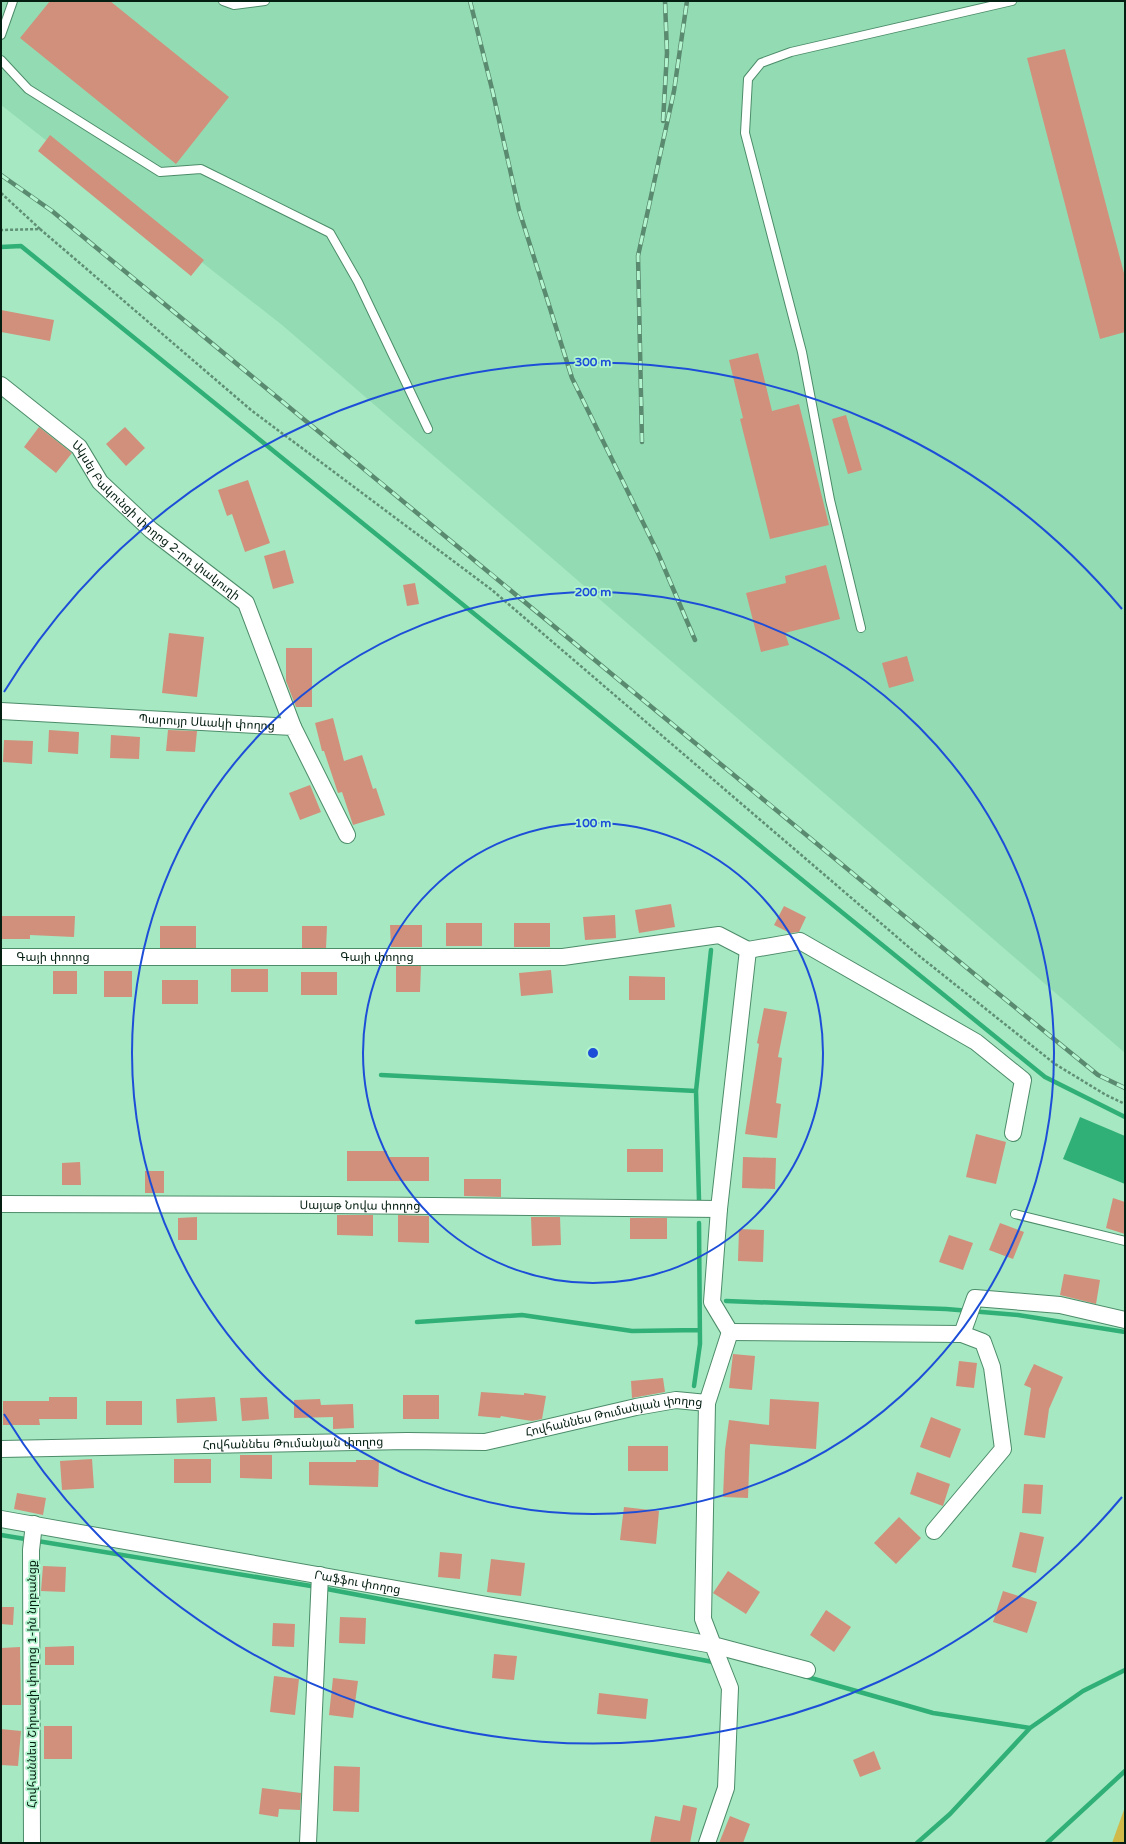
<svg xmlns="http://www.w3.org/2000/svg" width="1126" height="1844" viewBox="0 0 1126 1844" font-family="'Varela Round','Noto Sans Armenian',sans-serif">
  <rect width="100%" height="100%" fill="#a6e8c2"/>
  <path fill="#93dcb3" d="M1,1H1125V1053L282,325L1,105Z"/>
  <path fill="#cfba4a" d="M1125,1807V1843H1112Z"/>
  <path fill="#30b076" d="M1080,1117L1125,1136V1184L1063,1159Z"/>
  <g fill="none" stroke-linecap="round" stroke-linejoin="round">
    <path stroke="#30b076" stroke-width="4.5" d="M1,247L21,246L1045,1077L1125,1117
      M381,1075L696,1091
      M699,1200L696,1091L711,950
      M726,1301L946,1309L1018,1315L1125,1332
      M417,1322L522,1315L632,1331L700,1330
      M694,1386L700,1344L699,1223
      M1,1535L311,1586L713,1662
      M804,1676L933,1713L1030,1728
      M917,1843L950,1814L1030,1728L1083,1691L1125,1670
      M1047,1843L1125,1771"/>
  </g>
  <path fill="#d1907b" d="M50,1H110L229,97L176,164L20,38Z
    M1065,49L1125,277V332L1100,339L1027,58Z
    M50,135L204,260L191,276L38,151Z
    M1,310L54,320L50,341L1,332Z
    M758,353L772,411L799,404L829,525L770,539L740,419L743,418L729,360Z
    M846,415L862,470L848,474L832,419Z
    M39,427L72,453L56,473L24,447Z
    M125,427L145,448L126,466L106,444Z
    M248,480L270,543L245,552L232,514L227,516L218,490Z
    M285,550L294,583L273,589L264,556Z
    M826,565L840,619L785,633L789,645L761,652L746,593L786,583L785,576Z
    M415,583L419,604L407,606L403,585Z
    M169,633L204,637L197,697L162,693Z
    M286,648H312V707H296L286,681Z
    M907,656L914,681L889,688L882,663Z
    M333,718L344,761L362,755L373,789L376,788L385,815L353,825L342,792L338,793L324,751H322L315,723Z
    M49,730L79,732L78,754L48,752Z
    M168,730L197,731L195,752L166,751Z
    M111,735L140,737L139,759L110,758Z
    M4,740L33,741L32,764L3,762Z
    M310,785L321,812L300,820L289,793Z
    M671,904L675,927L639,933L635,910Z
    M784,906L806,917L799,932L790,933L774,925Z
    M615,915L616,938L585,940L583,917Z
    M1,916H75L74,937L30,935V939H1Z
    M446,923H482V946H446Z
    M514,923H550V947H514Z
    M390,925H422V947H391Z
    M160,926H196V948H160Z
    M302,926H327L326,948H302Z
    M396,966H421L420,992H396Z
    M231,969H268V992H231Z
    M551,970L553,993L521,996L519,973Z
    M53,971H77V994H53Z
    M104,971H132V997H104Z
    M301,972H337V995H301Z
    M629,976L665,977V1000H629Z
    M162,980H198V1004H162Z
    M764,1008L787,1012L778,1057L782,1058L776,1103L781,1104L777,1138L745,1134L759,1044L757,1043Z
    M976,1134L1006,1142L996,1184L966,1177Z
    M627,1149H663V1172H627Z
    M347,1151H387V1157H429V1181H347Z
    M743,1157L776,1158L775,1189L742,1188Z
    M80,1162L81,1185H62V1163Z
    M145,1171H164V1193H145Z
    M464,1179H501V1197L464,1196Z
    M1113,1198L1125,1202V1234L1106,1228Z
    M337,1215H373V1236L337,1235Z
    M398,1215L429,1216V1243L398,1242Z
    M197,1217V1240H178V1218Z
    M531,1217H560L561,1245L532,1246Z
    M630,1218H667V1239H630Z
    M1000,1223L1024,1232L1013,1259L989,1250Z
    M739,1229L764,1230L763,1262L738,1261Z
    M949,1235L973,1243L963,1270L939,1262Z
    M1064,1274L1100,1280L1096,1304L1060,1295Z
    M733,1354L755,1356L752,1390L729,1388Z
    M959,1361L977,1363L974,1388L956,1386Z
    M1034,1364L1063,1377L1049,1409L1045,1438L1024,1435L1031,1388L1024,1385Z
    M663,1378L665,1392L632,1398L631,1381Z
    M481,1392L524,1395V1393L546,1396L542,1419L532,1421L501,1416L500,1418L478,1416Z
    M403,1395H439V1419H403Z
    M49,1397H77V1419H39L40,1425H3V1401H49Z
    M215,1397L217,1421L177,1423L176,1399Z
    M267,1397L269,1419L242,1421L240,1398Z
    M320,1399L321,1405L353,1404L354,1428L333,1429V1417L294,1418V1400Z
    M770,1399L819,1402L816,1449L750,1444L748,1498L723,1497L725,1450L729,1420L769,1425Z
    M106,1401H142V1425H106Z
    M931,1417L961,1429L950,1458L920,1447Z
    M628,1446H668V1471H628Z
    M240,1455H272V1479L240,1478Z
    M92,1459L94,1488L62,1490L60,1461Z
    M174,1459H211V1483H174Z
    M356,1460H379L378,1487L309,1485V1462H356Z
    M917,1472L950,1484L943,1506L910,1494Z
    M1024,1484L1043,1485L1041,1514L1022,1513Z
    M17,1493L46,1498L43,1515L14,1509Z
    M624,1507L659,1511L656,1544L620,1540Z
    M899,1517L921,1538L896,1564L874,1543Z
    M1020,1532L1044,1537L1036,1573L1012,1567Z
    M440,1552L462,1554L460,1579L438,1577Z
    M491,1559L525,1563L521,1596L487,1592Z
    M43,1566L66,1567L65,1592L41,1591Z
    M728,1571L760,1592L746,1614L713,1593Z
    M1003,1591L1037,1602L1027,1633L993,1622Z
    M1,1607H14L13,1625L1,1624Z
    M826,1610L851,1627L834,1652L810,1635Z
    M340,1617L366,1618L365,1644L339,1643Z
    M273,1623L295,1624L294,1647L272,1646Z
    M74,1646V1665H45V1647Z
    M20,1647L21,1705H1V1648Z
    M494,1654L517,1656L514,1680L492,1678Z
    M274,1676L299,1679L295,1715L270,1712Z
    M333,1678L358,1681L353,1718L329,1715Z
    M599,1693L648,1699L646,1719L597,1714Z
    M44,1726H72V1759H44Z
    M1,1729L21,1731L18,1766L1,1765Z
    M874,1751L881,1769L860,1777L853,1760Z
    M334,1766L360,1767L359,1812L333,1811Z
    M262,1788L301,1793L300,1810L279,1809L278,1817L259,1814Z
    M683,1805L697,1808L690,1843H650L655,1816L680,1821Z
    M730,1816L750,1824L743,1843H719Z"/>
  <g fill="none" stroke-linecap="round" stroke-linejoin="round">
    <g stroke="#4c8c69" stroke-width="10">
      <path id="lane" d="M223,1L234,5L265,1
        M1,35L13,1
        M1,60L28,89L160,172L201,169L330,233L358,282L428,429
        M861,628L830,500L802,352L745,133L748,79L761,63L791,52L1012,1
        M1015,1214L1125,1241"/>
    </g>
    <g stroke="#4c8c69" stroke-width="18">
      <g id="street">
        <path id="s1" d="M1,385L79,447L100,482L151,530L246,603L293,727"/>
        <path id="s2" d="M1,711L293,727L347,835"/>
        <path d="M748,950L800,941L976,1042L1023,1080L1013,1133"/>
        <path id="s3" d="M1,957H563L719,935L748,950"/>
        <path id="s4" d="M1,1204L328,1205L719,1209"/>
        <path d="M730,1332L962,1334L983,1342L992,1367L1003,1449L934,1531"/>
        <path d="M730,1332L712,1302L719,1209L748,950"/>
        <path d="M962,1334L975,1298L1060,1305L1125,1320"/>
        <path d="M707,1403L703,1619L713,1645L807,1670"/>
        <path id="s5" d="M1,1449L407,1441L485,1442L636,1407L676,1400L707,1403L730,1332"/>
        <path id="s6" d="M1,1519L713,1645L730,1688L726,1788L707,1843"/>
        <path d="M32,1843L31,1550L34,1524"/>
        <path d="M308,1843L320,1575"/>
      </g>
    </g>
    <path stroke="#5f8f74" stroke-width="2.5" stroke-dasharray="3 2" stroke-linecap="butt" d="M1,193L40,229L1,230
      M40,229L251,410L492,590L918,955L1055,1064L1106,1095L1125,1104"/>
    <use href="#lane" stroke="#fff" stroke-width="8"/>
    <use href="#street" stroke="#fff" stroke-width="16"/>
    <g stroke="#5a8a6f" stroke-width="4.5">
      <path id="rail" d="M470,1L493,93L519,210L572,378L657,551L695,640
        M663,121L667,53L665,1
        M1,175L52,211L978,977L1098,1075L1125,1088
        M642,442L638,256L674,91L687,1"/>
    </g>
    <use href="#rail" stroke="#b3f5ce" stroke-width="3" stroke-dasharray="9" stroke-linecap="butt"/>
  </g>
  <g fill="none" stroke="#1d4ed8" stroke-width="2">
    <circle cx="593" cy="1053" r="230"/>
    <circle cx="593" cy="1053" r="461"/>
    <path d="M1122 1497A691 691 0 0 1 4 1414M4 692A691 691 0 0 1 1122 609"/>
  </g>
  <g text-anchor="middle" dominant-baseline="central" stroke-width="3.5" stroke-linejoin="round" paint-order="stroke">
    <g font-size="12" fill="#041e11" stroke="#b3f5ce">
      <text stroke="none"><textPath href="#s1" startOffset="207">Ակսել Բակունցի փողոց 2-րդ փակուղի</textPath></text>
      <text stroke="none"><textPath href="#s2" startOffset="206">Պարույր Սևակի փողոց</textPath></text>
      <text stroke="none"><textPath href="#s3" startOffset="52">Գայի փողոց</textPath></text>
      <text stroke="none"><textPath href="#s3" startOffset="376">Գայի փողոց</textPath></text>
      <text stroke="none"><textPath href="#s4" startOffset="359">Սայաթ Նովա փողոց</textPath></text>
      <text stroke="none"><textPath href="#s5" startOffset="616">Հովհաննես Թումանյան փողոց</textPath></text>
      <text stroke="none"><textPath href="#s5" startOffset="292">Հովհաննես Թումանյան փողոց</textPath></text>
      <text stroke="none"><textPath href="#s6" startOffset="362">Րաֆֆու փողոց</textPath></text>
      <text transform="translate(32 1684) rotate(-90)">Հովհաննես Շիրազի փողոց 1-ին նրբանցք</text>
    </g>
  </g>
  <circle cx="593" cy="1053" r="6" fill="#1d4ed8" stroke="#b3f5ce" stroke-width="2"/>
  <g font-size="12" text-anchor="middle" font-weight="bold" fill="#1d4ed8" stroke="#b3f5ce" stroke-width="3.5" stroke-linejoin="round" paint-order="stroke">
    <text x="593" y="366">300 m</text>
    <text x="593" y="596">200 m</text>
    <text x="593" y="827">100 m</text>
  </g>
  <rect width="1126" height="1844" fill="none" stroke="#041e11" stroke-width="4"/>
</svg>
